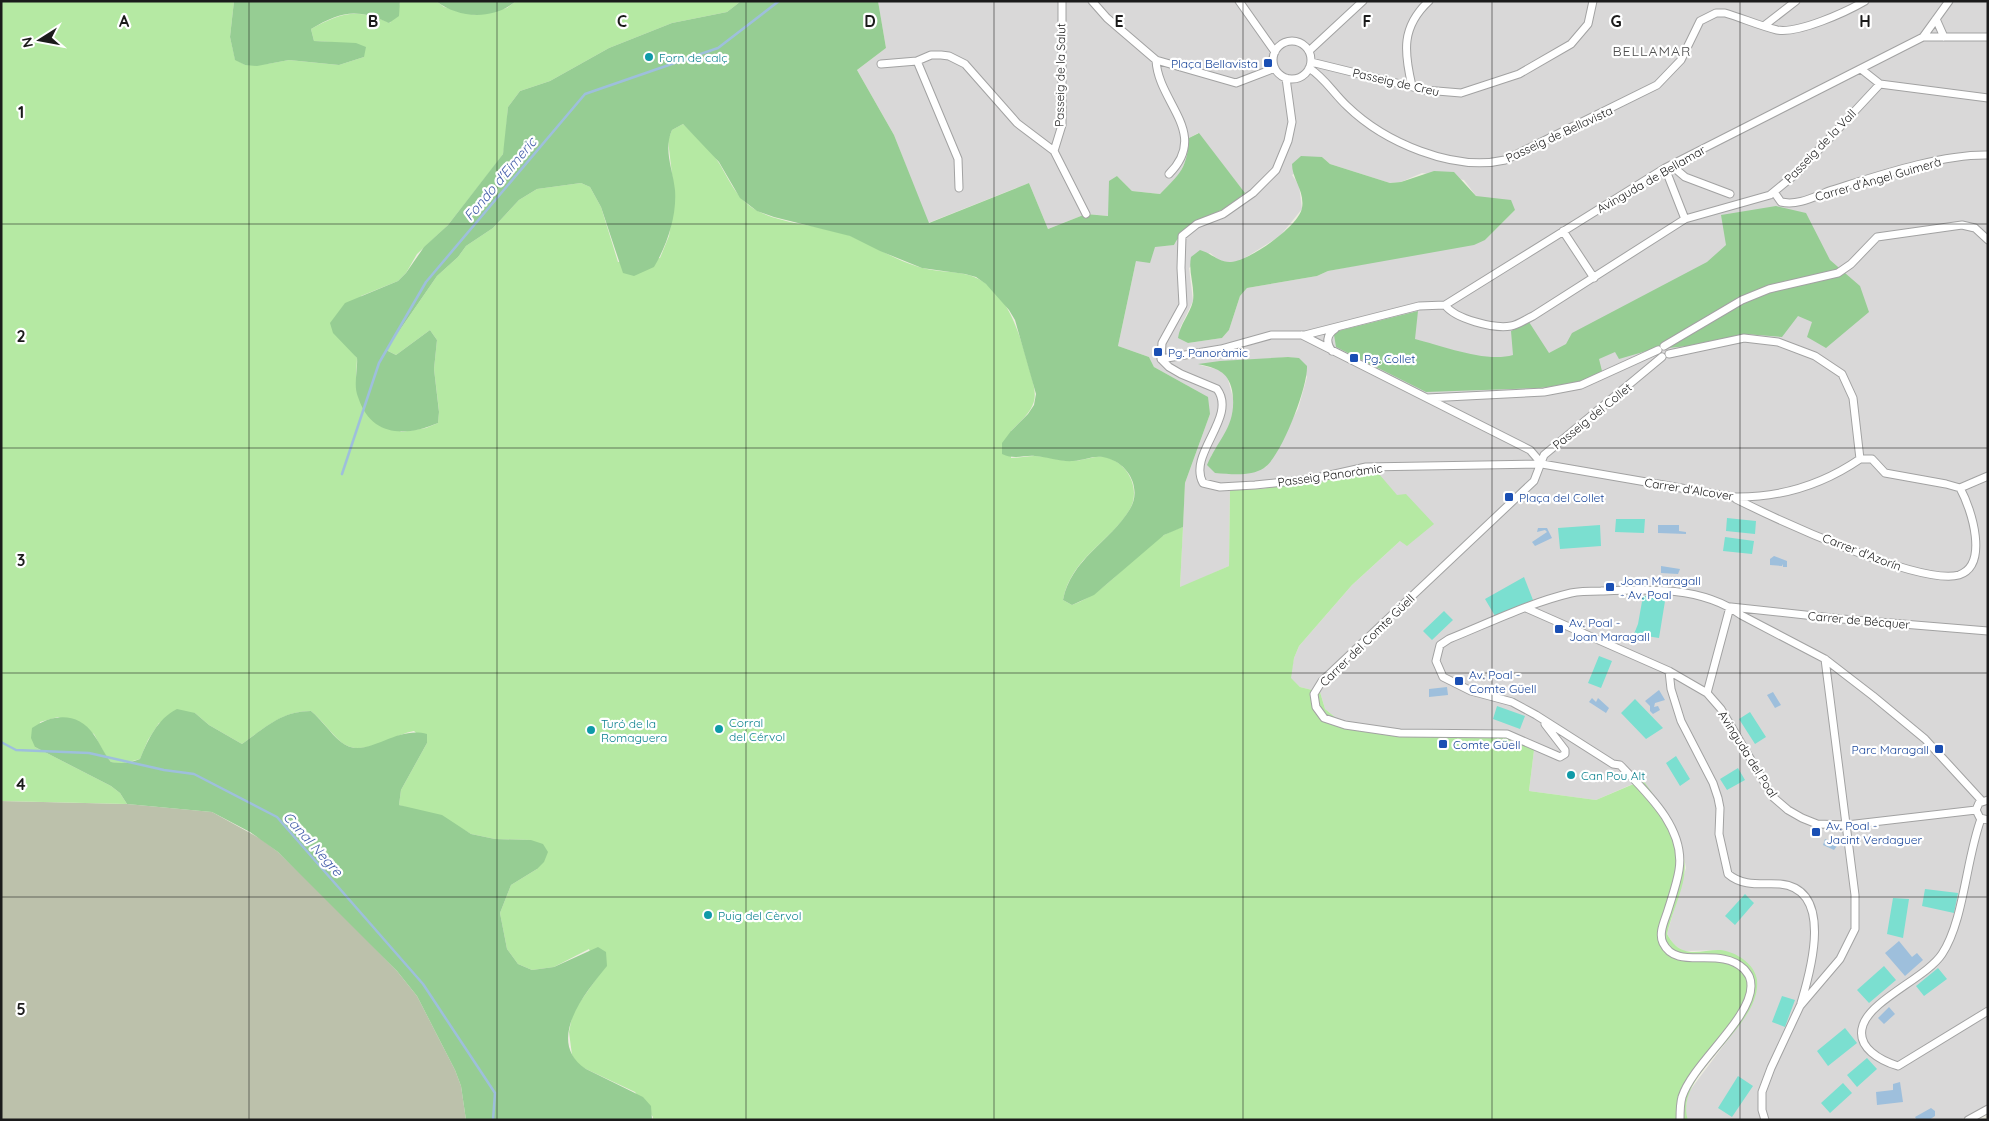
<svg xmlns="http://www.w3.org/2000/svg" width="1989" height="1121" viewBox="0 0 1989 1121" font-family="Quicksand,sans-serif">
  <rect width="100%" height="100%" fill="#edece0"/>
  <path fill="#d9d8d8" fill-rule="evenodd" d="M878,1H1988V1105L1960,1120H1688L1685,1112L1688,1093L1747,1014L1722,950L1684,951L1674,945L1667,934L1686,868L1682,846L1642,780L1596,800L1529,791L1534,750L1502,736L1381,734L1336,718L1325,709L1320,692L1300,687L1290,678L1294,658L1299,646L1352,585L1400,541L1397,496L1313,481L1261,489L1230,490L1229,566L1180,588L1185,483L1210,414L1195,390L1154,367L1149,357L1118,346L1136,261L1155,246L1174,245L1180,233L1197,220L1225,208L1245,193L1198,133L1189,138L1187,158L1179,175L1160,194L1132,191L1117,176L1109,216L1086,214L1048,229L1029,183L928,223L894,135L857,70L886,48ZM1322,157L1330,164L1390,183L1401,182L1422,173L1464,180L1476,196L1515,210L1485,240L1328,271L1317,276L1247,288L1240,296L1229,330L1222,338L1188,343L1180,328L1193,301L1189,268L1210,253L1219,260L1230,263L1240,261L1280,236L1302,209L1299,185L1292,175ZM1288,357L1299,359L1307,377L1298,409L1266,467L1247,473H1215L1211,456L1222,441L1231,421L1234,410L1233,398L1227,376L1220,370L1200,365Z"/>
  <path fill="#bcc1ab" d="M1,801L127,804L212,812L261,839L278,852L331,903L397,971L417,996L455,1070L461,1086L466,1120H1Z"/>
  <path fill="#b5e9a3" d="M1,1H234L230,37L235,59L245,65L267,64L289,60L339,65L364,57L331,42L314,41L311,29C342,12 357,8 390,23L400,4V1H436L444,7L475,15L507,8L516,1H741L727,12L672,23L609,48L550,81L520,91L508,107L505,144L503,154L495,165L448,225L417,254L406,273L398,281L361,296L350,349L357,358L356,380L401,432L426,428L438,423L439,411L434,369L437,340L430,330L396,355L386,350L437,276L458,257L466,246L493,228L519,200L537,189L581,183L590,187L601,207L618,262L660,258L669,236L675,200L668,140L672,130L683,124C695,136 710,149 719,163C730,181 736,198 756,210C784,226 821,224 851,236C874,246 895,260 919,267C934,272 950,271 964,274C1004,282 1018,328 1027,361C1038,399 1041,402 1011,431V458C1019,458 1027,456 1034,456C1047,456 1060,461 1072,461C1084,461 1095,455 1106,457C1128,463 1141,489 1130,509C1112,541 1071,557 1063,600L1072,605C1116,590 1139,539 1183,527L1180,587L1229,566L1230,490L1262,489L1373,467L1397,495L1406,494L1434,524L1407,546L1400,541L1352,585L1299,646L1294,658L1291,678L1300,687L1320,692L1325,709L1336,718L1381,734L1502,736L1534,750L1529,791L1596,800L1643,780C1664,810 1692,843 1683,882C1679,899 1671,916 1667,934C1671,941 1675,947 1683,950C1694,955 1709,949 1721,950C1736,952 1755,964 1757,980C1762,1028 1672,1074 1688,1120H652L653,1117L635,1092L586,1069L577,1064L572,1055L569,1032L573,1012L599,975L589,949L554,967L532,970L518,964L507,949L500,913L511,885L537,869L531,840L495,839L471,834L452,823L399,805L401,790L427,743L414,731C391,735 362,759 341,742C330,732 322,720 311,711C282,711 265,728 242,744L209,725L195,713L159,723L148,740L140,759L121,764L111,762L105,755L94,734L58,717L40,722L35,747L111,786L120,793L127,804L1,801Z"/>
  <path fill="#96cd93" d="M234,1H400L399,16L389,23C357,8 341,11 311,29L314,41L356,43L366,47L364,57L339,65L289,60L257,66L245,65L235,60L230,37Z
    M436,1H516C494,20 459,19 436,1Z
    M741,1H878L886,48L857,70L894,135L929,223L1029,183L1048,229L1086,214L1108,216L1109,181L1117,176L1132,191L1160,194C1181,173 1187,168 1189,138L1199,133L1245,193C1238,198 1232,204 1225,208C1205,219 1186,223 1174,245L1155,247L1150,263L1136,261L1118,346L1149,357L1154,367L1208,397L1210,414L1185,483L1183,527L1164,535L1094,595L1072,605L1063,600C1071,559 1110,542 1130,509C1142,489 1129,464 1107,458C1096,454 1085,460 1073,461C1061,462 1048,457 1035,456C1023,455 1015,460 1002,454V443L1011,431L1028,414L1034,405L1036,394L1015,320L1009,310L986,284L976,277L965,274L922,268L880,251L850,236L774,217L757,211L740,198L719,162L683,124L672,130C663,150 673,169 675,190C677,216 667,245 654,267L634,276L623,273L601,207L590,187L581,183L537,189L519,200L493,228L466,246L458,257L437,276L386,350L396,355L430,330L437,340L434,369L439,412L438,423C405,437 371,437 358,397C353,385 358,370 357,358L333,333L330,323L345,303L398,281L406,273L424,247L448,225L503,154L508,107L520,91L550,81L609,48L672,23L727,12Z
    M1301,156L1322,157L1330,164L1390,183L1401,182L1434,171L1454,172L1476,196L1511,200L1515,210L1485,240L1474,245L1328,271L1317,276L1247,288L1240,296L1229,330L1222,338L1188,343L1178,338C1180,324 1190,314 1193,301C1195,286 1188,272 1191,257L1200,250C1211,253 1220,263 1231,262C1249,261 1299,226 1302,208C1305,191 1292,179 1292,164Z
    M1776,206L1806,213L1830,260L1860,286L1869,312L1826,348L1807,337L1812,322L1798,316L1782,337L1745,334L1687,346L1650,350L1619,359L1615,352L1599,359L1602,371L1582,382L1540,388L1426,392L1336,347L1334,335L1338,331L1418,311L1415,339C1443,346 1486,363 1513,355L1511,331L1529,322L1549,353L1566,344L1572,333L1707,262L1726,245L1721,215Z
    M1288,357L1299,358L1307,366C1308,387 1281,457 1264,468C1250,477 1231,474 1215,473L1207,465C1219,437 1238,425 1232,390C1228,371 1216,368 1198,364L1220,361Z
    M177,709L195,713L209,725L242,744C265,728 281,711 311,711C322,720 330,733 341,742C366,762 393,725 427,734V743L401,790L399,805L442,815L471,834L495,839L531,840L543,844L548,852L544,862L537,869L511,885L500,913L507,949L518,964L532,970L554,967L598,947L606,952L607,966C586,992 544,1041 586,1069L643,1097L651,1106L652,1120H466L461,1086L455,1070L417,996L397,971L278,852L250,832L212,812L127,804L120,793L111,786L35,747L31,738L32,728C53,713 79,712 94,735C101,745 104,754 111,762C122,764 130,763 140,759C148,740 157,719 177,709Z"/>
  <path fill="#7bdfd0" d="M1727,518L1756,521L1755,534L1726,531Z
    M1616,519H1645L1644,533L1615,532Z
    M1600,525L1601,546L1560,549L1558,528Z
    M1725,537L1754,541L1752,554L1723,551Z
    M1524,577L1533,600L1495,616L1485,599Z
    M1666,595L1659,638L1634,634L1638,624L1643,596Z
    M1444,611L1453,620L1432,640L1423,631Z
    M1599,656L1612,661L1601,688L1588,683Z
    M1635,699L1663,728L1646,739L1621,713Z
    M1497,706L1525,716L1520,729L1493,719Z
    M1750,712L1766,737L1755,744L1739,719Z
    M1676,756L1690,779L1680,786L1666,763Z
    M1738,768L1745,780L1727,790L1720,779Z
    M1925,889L1958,893L1954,913L1922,906Z
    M1745,894L1754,903L1735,925L1725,916Z
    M1893,898L1909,899L1903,938L1887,934Z
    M1884,966L1896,980L1869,1003L1857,990Z
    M1938,968L1947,979L1924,996L1916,986Z
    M1782,996L1795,1000L1785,1027L1772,1022Z
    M1845,1028L1857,1043L1828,1066L1817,1051Z
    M1867,1058L1877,1069L1857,1087L1847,1075Z
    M1738,1076L1753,1086L1732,1117L1718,1108Z
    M1843,1083L1852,1093L1830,1113L1821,1103Z"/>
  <path fill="#9ebfdc" d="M1658,525H1679V531L1686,532V534L1658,533Z
    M1538,528H1547L1552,538L1535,546L1532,542L1547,532L1545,530L1537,532Z
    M1774,556L1787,561V567H1783V564L1782,566L1770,565V559Z
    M1661,566L1680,569L1678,574L1661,573Z
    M1447,687L1448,695L1429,697V689Z
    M1659,690L1665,700L1655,703L1654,707L1658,706L1660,710L1653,714L1650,711V706L1645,701Z
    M1773,692L1781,705L1775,708L1767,695Z
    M1592,698L1596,702L1598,698L1609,708L1606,713L1589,702Z
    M1825,839L1834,843L1835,840L1840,842L1834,850L1823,845Z
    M1899,941L1912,957L1917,953L1923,960L1905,976L1885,953Z
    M1889,1007L1895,1014L1884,1024L1878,1018Z
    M1900,1082L1903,1102L1877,1105L1876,1092L1893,1090V1084Z
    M1931,1108L1935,1111V1116L1929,1120H1917L1915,1117Z"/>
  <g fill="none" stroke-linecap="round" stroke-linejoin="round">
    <path stroke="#9ebfdc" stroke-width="2.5" d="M342,474L379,363L426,282L585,94L718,48L779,1
      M1,742L16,750L89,753L164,770L194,774L277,817L423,984L495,1093L493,1120"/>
    <g stroke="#a2a2a2" stroke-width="9">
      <path id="minor" d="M1092,1L1107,18L1156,60L1236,83L1275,68
        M1239,1L1275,52
        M1936,19L1944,37
        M1765,25L1796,1
        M1923,37H1988
        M1273 60a19 19 0 1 1 38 0a19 19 0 1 1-38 0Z
        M1309,51L1363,1
        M1156,60C1158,103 1210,133 1169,174
        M917,61L958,159L959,188
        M1311,62L1425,90L1461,93L1519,74L1571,44L1588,24L1593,1
        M881,64L917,61L931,55H941L949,56L965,64L1017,123L1054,151L1062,125V1
        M1309,68C1325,78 1333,93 1347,106C1384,142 1453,172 1505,160L1657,85L1681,60L1700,21L1716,13H1725C1742,18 1760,26 1777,30C1798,34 1846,12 1865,1
        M1861,69L1880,84L1988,98
        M1286,78L1292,122L1288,141L1276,170L1253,193L1223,214L1197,224L1182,236L1181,268L1183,305L1162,343L1161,359L1169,367L1181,374L1217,389C1238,417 1187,454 1203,483L1220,487L1255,485L1312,479L1366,467L1542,464L1733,497C1780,498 1822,485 1860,459
        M1412,86C1404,52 1401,27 1429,1
        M1054,151L1086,214
        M1671,165L1685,177L1730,194
        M1665,168L1685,219
        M1774,192L1781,202C1799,206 1815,196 1832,190C1877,176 1941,154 1988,155
        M1563,231L1594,278
        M1445,305C1455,319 1494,329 1511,326C1518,325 1526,319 1533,316L1685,219L1770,195L1798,172L1880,84
        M1302,335L1530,450L1542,464
        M1664,346L1742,300L1769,289L1838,273L1851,264L1877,237L1962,225L1975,228L1988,240
        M1332,351C1326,343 1326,335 1335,329
        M1669,354L1744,338L1778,342L1815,356L1842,374L1853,398L1860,459
        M1161,359L1221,349L1271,335H1305L1419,306L1445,305L1665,168L1923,37L1949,1
        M1427,398L1544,392L1581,385L1658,350
        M1860,459H1872L1885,473L1946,484L1960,488L1988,476
        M1736,499C1776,519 1920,586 1959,575C1989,565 1972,510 1960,488
        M1731,607L1842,619L1988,631
        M1526,608L1669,671L1707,693L1721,709L1773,797L1788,810L1802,818L1817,824L1847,825L1976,810
        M1669,671L1671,689L1681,721L1713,783L1718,798L1720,808L1719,834L1728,874C1743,887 1762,883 1780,884C1834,889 1811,970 1801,1003
        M1707,693L1730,607
        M1545,724L1565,750V754L1560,757L1507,734L1400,733L1345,725L1324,718L1316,707L1314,694L1322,681L1534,481L1544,455L1662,357
        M1988,800L1979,803L1976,810L1980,818L1988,820
        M1981,819C1966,859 1964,921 1942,954C1927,977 1871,1000 1863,1025C1855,1048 1882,1061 1898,1066L1988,1011
        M1680,1120C1680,1113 1680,1104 1682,1097C1693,1063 1751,1019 1751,986C1751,978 1749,975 1744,969C1719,945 1677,972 1663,943C1658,933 1665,920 1668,910C1672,897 1677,883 1679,870C1686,828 1646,792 1620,765L1613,764L1536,715L1512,702L1471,691L1443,677L1436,661L1440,645L1449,639C1489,623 1529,603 1571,593C1580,591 1591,591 1601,591C1647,589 1702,586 1741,615L1825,659L1873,696L1925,739L1982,801
        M1765,1120L1762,1110V1092L1771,1068L1800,1006L1840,959L1855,929V895L1825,659
        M1968,1120L1988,1109"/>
    </g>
    <use href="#minor" stroke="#fff" stroke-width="7"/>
  </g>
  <path fill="none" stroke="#1b1b1b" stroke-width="1" stroke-opacity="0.55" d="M249,1V1120M497,1V1120M746,1V1120M994,1V1120M1243,1V1120M1492,1V1120M1740,1V1120M1,224H1988M1,448H1988M1,673H1988M1,897H1988"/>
  <g fill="#0f9aa8" stroke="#fff" stroke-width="2">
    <circle cx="649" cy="57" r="5"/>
    <circle cx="719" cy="729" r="5"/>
    <circle cx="591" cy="730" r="5"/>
    <circle cx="1571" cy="775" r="5"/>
    <circle cx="708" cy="915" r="5"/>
  </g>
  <g fill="#1a4fb4" stroke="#fff" stroke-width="2">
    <rect x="1263" y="58" width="10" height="10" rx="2.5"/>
    <rect x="1153" y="347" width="10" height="10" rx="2.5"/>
    <rect x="1349" y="353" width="10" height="10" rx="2.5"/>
    <rect x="1504" y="492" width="10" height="10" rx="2.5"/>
    <rect x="1605" y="582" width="10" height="10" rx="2.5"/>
    <rect x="1554" y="624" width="10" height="10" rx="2.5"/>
    <rect x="1454" y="676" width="10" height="10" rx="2.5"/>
    <rect x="1438" y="739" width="10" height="10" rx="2.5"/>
    <rect x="1934" y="744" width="10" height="10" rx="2.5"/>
    <rect x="1811" y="827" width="10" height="10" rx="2.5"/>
  </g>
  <g text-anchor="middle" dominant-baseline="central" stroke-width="4.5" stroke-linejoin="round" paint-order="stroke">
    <g font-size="12" fill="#0d838f" stroke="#fff" text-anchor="start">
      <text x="659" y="57">Forn de calç</text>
      <text x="729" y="722">Corral<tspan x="729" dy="14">del Cérvol</tspan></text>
      <text x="601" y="723">Turó de la<tspan x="601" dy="14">Romaguera</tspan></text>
      <text x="1581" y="775">Can Pou Alt</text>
      <text x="718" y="915">Puig del Cèrvol</text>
    </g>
    <g font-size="12" fill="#164399" stroke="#fff" text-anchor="start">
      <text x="1258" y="63" text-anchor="end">Plaça Bellavista</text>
      <text x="1168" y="352">Pg. Panoràmic</text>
      <text x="1364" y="358">Pg. Collet</text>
      <text x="1519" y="497">Plaça del Collet</text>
      <text x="1620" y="580">Joan Maragall<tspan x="1620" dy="14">- Av. Poal</tspan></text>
      <text x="1569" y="622">Av. Poal -<tspan x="1569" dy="14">Joan Maragall</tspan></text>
      <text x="1469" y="674">Av. Poal -<tspan x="1469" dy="14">Comte Güell</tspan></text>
      <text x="1453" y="744">Comte Güell</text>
      <text x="1929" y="749" text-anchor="end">Parc Maragall</text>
      <text x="1826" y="825">Av. Poal -<tspan x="1826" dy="14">Jacint Verdaguer</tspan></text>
    </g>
    <g font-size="12" fill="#1b1b1b" stroke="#fff">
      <text transform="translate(1060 75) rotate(-89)">Passeig de la Salut</text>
      <text transform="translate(1396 82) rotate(13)">Passeig de Creu</text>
      <text transform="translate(1559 134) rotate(-25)">Passeig de Bellavista</text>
      <text transform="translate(1820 146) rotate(-46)">Passeig de la Vall</text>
      <text transform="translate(1651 179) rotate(-30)">Avinguda de Bellamar</text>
      <text transform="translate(1878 179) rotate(-16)">Carrer d'Àngel Guimerà</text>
      <text transform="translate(1592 416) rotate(-39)">Passeig del Collet</text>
      <text transform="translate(1330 475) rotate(-8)">Passeig Panoràmic</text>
      <text transform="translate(1689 489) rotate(9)">Carrer d'Alcover</text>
      <text transform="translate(1862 552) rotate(21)">Carrer d'Azorín</text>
      <text transform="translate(1859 620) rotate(5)">Carrer de Bécquer</text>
      <text transform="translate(1367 640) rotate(-44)">Carrer del Comte Güell</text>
      <text transform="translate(1748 754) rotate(58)">Avinguda del Poal</text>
    </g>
    <g font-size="14" letter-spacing="1" fill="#4e4e4e" stroke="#fff">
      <text x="1652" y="51">BELLAMAR</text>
    </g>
    <g font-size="14" font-style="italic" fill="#4760ab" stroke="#fff">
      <text transform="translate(500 179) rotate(-50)">Fondo d'Eimeric</text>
      <text transform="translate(313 844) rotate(48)">Canal Negre</text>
    </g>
  </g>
  <g font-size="16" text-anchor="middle" font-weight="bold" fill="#1b1b1b" stroke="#fff" stroke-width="4.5" stroke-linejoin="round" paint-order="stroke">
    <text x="124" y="27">A</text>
    <text x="373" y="27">B</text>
    <text x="622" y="27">C</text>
    <text x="870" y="27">D</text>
    <text x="1119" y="27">E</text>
    <text x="1367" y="27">F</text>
    <text x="1616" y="27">G</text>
    <text x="1865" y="27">H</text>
    <text x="21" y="118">1</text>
    <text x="21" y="342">2</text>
    <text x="21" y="566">3</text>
    <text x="21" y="790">4</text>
    <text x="21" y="1015">5</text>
  </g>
  <rect width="1989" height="1121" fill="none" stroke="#1b1b1b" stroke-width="5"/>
  <g transform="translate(40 40) rotate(259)" stroke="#ffffff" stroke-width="4" paint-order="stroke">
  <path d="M0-4L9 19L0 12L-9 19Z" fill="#1b1b1b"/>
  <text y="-8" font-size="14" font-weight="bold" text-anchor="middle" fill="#1b1b1b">N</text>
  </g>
</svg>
